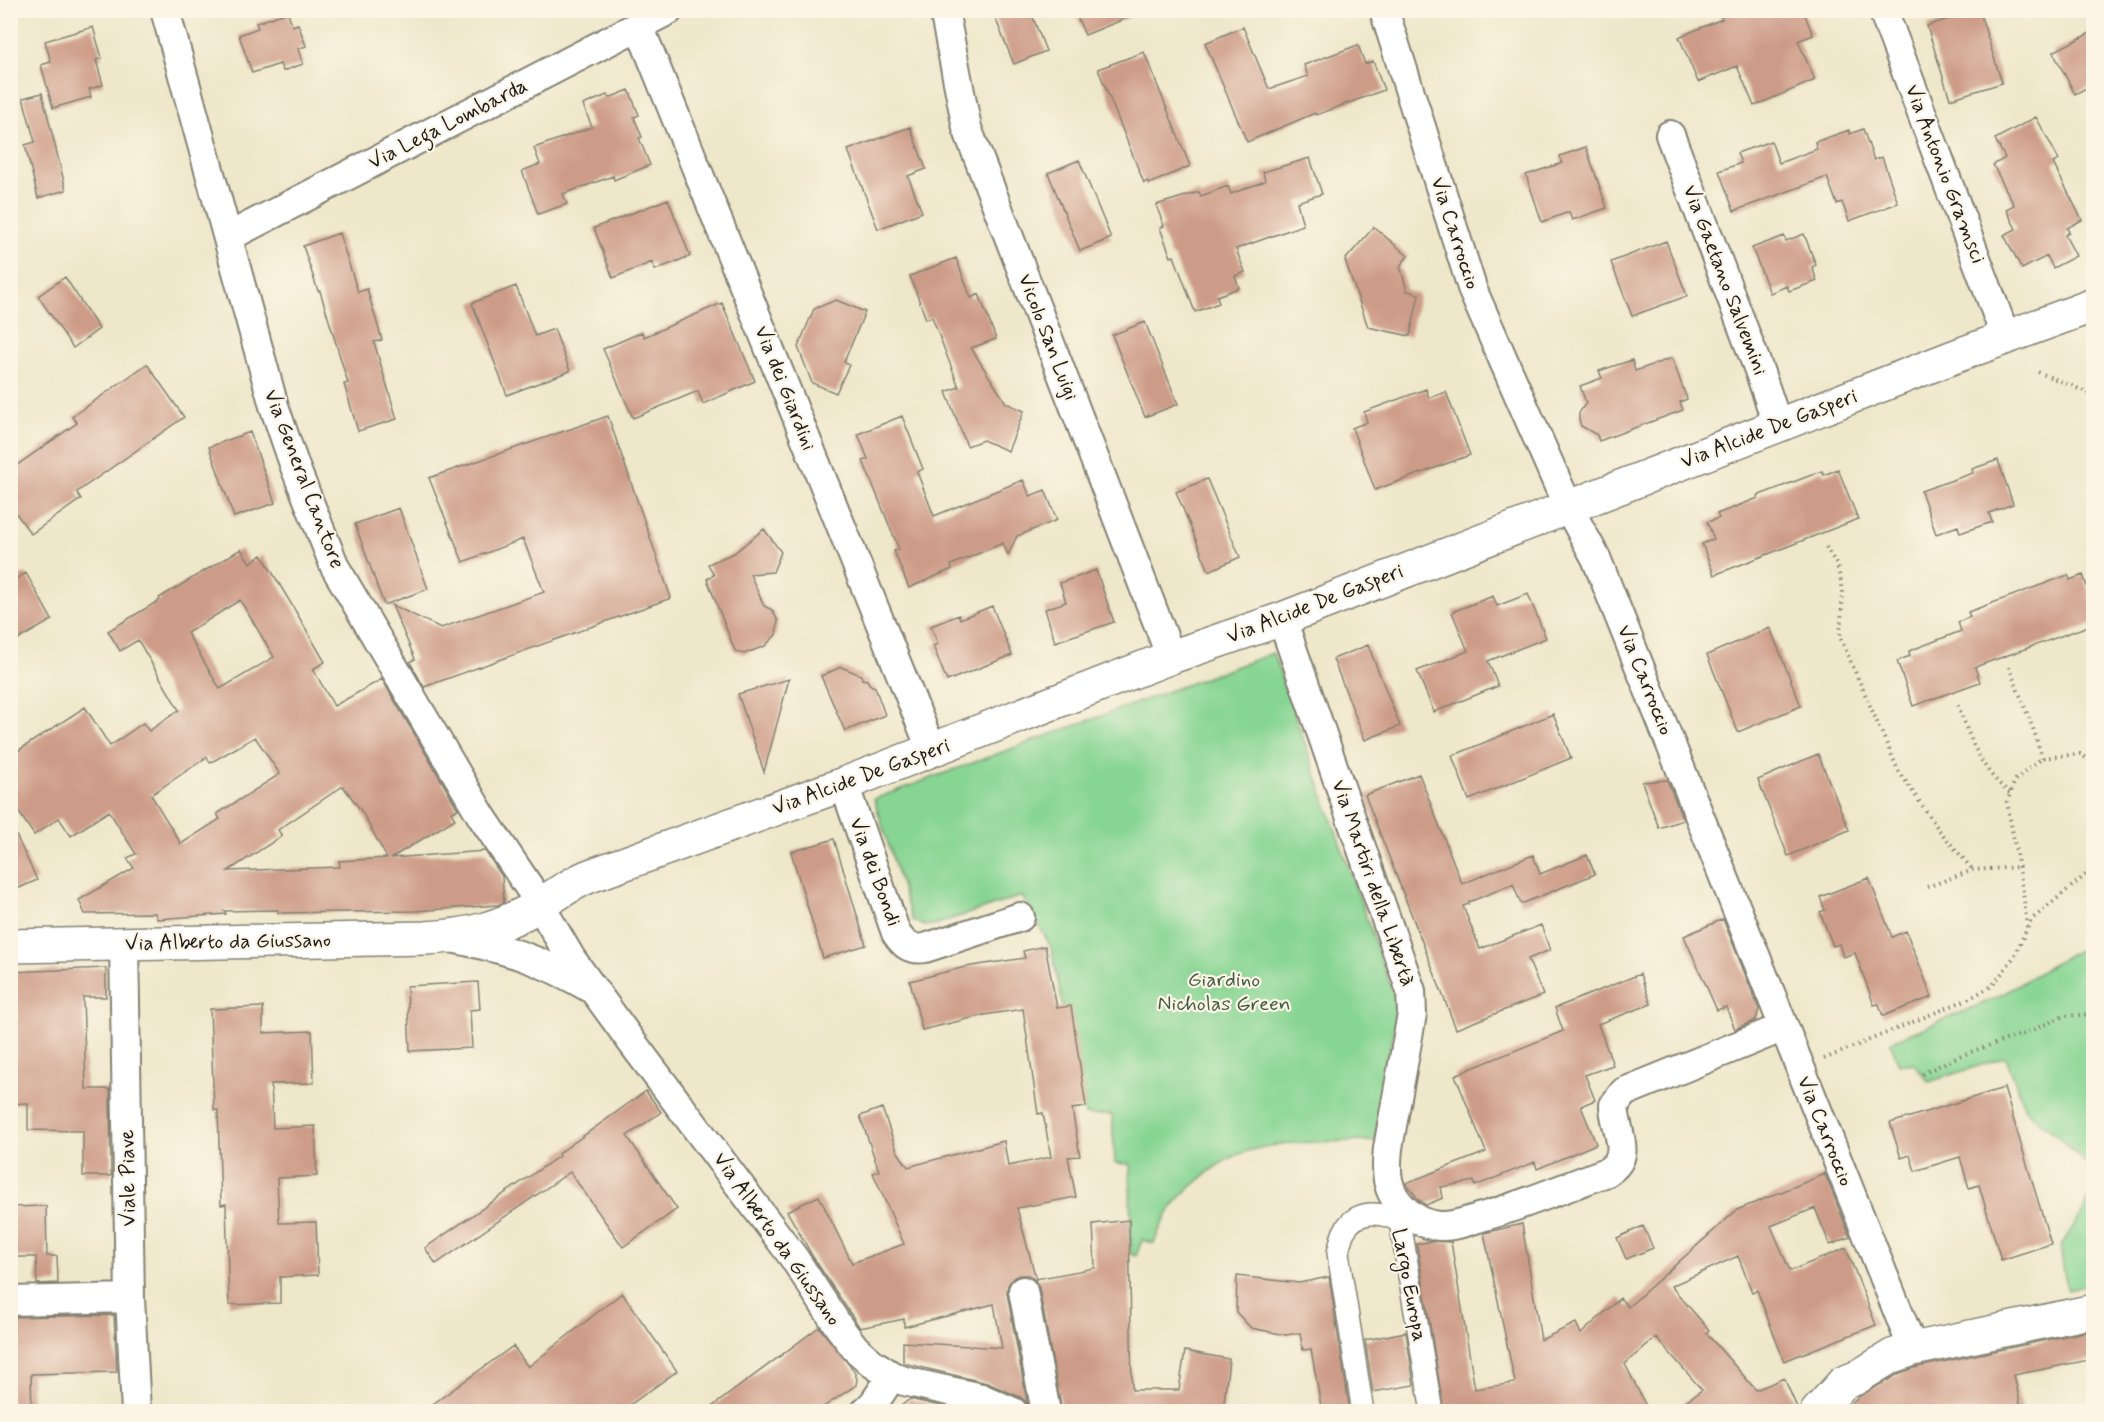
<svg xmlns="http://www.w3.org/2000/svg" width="2104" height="1422" viewBox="0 0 2104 1422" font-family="Mynerve,sans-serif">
  <rect width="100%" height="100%" fill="#fcf5e5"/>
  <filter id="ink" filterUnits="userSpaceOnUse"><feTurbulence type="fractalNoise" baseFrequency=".0167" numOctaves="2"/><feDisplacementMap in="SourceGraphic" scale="12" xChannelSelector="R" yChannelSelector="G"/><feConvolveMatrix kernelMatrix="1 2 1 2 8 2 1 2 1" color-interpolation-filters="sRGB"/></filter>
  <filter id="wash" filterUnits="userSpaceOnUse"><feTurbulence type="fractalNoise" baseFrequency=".008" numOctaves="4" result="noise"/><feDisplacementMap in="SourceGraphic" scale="24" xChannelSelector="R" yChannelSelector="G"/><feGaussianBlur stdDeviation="1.35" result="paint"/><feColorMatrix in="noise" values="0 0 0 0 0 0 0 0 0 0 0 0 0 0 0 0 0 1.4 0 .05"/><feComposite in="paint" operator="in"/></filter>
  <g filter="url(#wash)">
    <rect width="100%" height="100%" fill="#eee7ca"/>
    <path fill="#87d593" stroke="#527858" stroke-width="1.5" d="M1273,653L1395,999L1396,1011L1395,1023L1375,1141C1334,1142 1276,1139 1237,1155C1224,1160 1210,1170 1199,1180C1175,1200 1165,1213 1154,1243L1142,1240L1136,1256L1131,1254L1130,1164L1115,1163L1112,1115H1085L1051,947L1022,896L933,925L924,926L912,920L874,799Z
      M2093,944V1284L2067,1289L2060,1247L2083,1212L2092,1188L2088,1166L2062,1140L2025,1109L2006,1057L1929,1082L1914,1064H1899L1890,1042L1998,997L2069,955Z"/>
    <g id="blocks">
      <path fill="#cd9c88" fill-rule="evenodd" d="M992,10H1030L1046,51L1014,64Z
        M1074,10H1144V11L1085,35Z
        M1718,10H1803L1813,35L1798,41L1815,80L1754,106L1737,66L1698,82L1679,37L1722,19Z
        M1975,10H1979L2002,83L1950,99L1927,26Z
        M288,12L292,26L298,24L306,46L298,49L303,64L283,71L280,64L252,73L239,35L258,28L256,23Z
        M93,27L102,58L96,60L103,85L89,89L91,97L53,108L41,65L51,62L45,41Z
        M1243,27L1269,89L1308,76L1304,65L1358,45L1365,64L1373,61L1384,90L1316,115L1315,113L1247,142L1205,43Z
        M2094,31V84L2075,94L2053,52Z
        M1144,52L1190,166L1149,184L1148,181L1144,183L1098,69Z
        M629,90L639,115L634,117L642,137L639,138L650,165L614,180L613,176L563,194L567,204L538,214L522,171L540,164L534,148L592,127L583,105L607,95L609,98Z
        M42,93L66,190L38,198L25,145L35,142L23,98Z
        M2036,117L2059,160L2053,163L2082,220L2067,228L2069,232L2065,235L2076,256L2053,268L2047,256L2022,269L2004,235L2016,229L2006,209L2014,205L1993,165L2005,158L1995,139Z
        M910,127L926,169L908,176L922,212L878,229L848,150Z
        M1863,129L1874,160L1882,157L1898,203L1849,221L1842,202L1837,204L1827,177L1734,211L1719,171L1741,163L1737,153L1771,141L1779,163L1817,149L1815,142L1849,130L1850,134Z
        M1586,147L1607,208L1572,220L1569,212L1542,222L1526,175L1562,163L1560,156Z
        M1310,158L1322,194L1297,202L1303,225L1236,249L1245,272L1235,276L1239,288L1217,296L1219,303L1195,312L1174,256L1171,257L1160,228L1164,226L1156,205L1199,192L1201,196L1228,186L1231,194L1265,181L1263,172Z
        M1079,160L1111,238L1080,251L1048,173Z
        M668,199L690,256L655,270L652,262L613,278L594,228Z
        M1374,227L1408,256L1400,266L1407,291L1419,294L1410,336L1368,327L1345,260Z
        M339,233L358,292L367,289L382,340L374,342L397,419L358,431L344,384L348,383L320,291H318L303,246Z
        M1804,234L1816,265L1812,267L1817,281L1789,291L1787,286L1770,293L1752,248L1784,236L1786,241Z
        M1666,241L1687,296L1632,316L1611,262Z
        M956,258L971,298L979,294L996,339L971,348L1006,403L1024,411L1008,451L983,440L967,446L946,392L959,387L932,317L926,319L910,276Z
        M65,277L99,329L73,348L38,296Z
        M516,286L535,336L554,329L570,371L507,395L472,303Z
        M836,300L865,312L844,362L849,365L836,393L812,383L798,347L814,309Z
        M722,303L755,381L703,404L698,391L633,418L603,349L642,332L644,337Z
        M1145,322L1178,404L1145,417L1112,335Z
        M1672,358L1687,399L1680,402L1683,410L1599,441L1597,435L1581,426L1579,420V413L1586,403L1580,386L1602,378L1599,371L1632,360L1635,371Z
        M147,364L184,417L77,492L81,499L31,534L10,505V470L77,423L72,417Z
        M1426,389L1429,398L1446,392L1470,455L1375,490L1352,428L1367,422L1364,412Z
        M608,416L671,598L424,687L410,662L415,659L392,605L441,628L544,592L523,539L463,562L429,478Z
        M902,416L923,469L917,472L934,516L1023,480L1030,496L1045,490L1057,520L1017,536L1008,555L1003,543L951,565L952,569L909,588L894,551L899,549L863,461L868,459L858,434Z
        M250,432L275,503L234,517L209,447Z
        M1998,460L2013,504L1989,513L1992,522L1960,533L1958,526L1936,534L1921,491L1973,473L1972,469Z
        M1838,469L1858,519L1714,575L1702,544L1714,539L1707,522L1719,518L1717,514L1758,498L1757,496L1822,471L1824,475Z
        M1207,479L1240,557L1209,571L1176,492Z
        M399,508L428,589L384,605L355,524Z
        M764,529L781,552L773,572L750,574L764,606L772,610L778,621L776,635L765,646L744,654L735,651L707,579L714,575L708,564L734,553Z
        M241,549L250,563L262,555L296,612L325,662L313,669L334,706L382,679L458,809L451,813L455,819L391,858L485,851L502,876L504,902L498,905L415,911L278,913V910L224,911L226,914L157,919L155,913L85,914L79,900L134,868L127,858L136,854L109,811L71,836L59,818L34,835L10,799V756L85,707L110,746L143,723L149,731L179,710L138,640L120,651L108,631L160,600L159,598ZM240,600L274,657L220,689L187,633ZM255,737L280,774L217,814L220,819L181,844L151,795L207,757L210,763ZM343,786L362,812L387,858L339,861L340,867L228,871L282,836L278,830Z
        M1096,570L1114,622L1055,642L1045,609L1066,602L1060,583Z
        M26,573L52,620L10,644V582Z
        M2068,575L2070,580L2083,575L2094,606V624L1975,667L1980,682L1913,706L1897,661L1910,656L1909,651L1961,631L1958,622L1970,617L1968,612Z
        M1528,594L1546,638L1488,661L1498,686L1434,712L1417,671L1468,651L1452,612L1493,596L1497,606Z
        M992,606L1012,655L947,681L933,646L938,644L931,626L959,615L960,619Z
        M1770,628L1801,706L1738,732L1707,655Z
        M1368,645L1400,726L1365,740L1333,659Z
        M841,667L861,675L862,679L867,680L870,685L875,687L885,715L845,731L821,676Z
        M789,679L764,772L738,694Z
        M1553,714L1571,758L1469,800L1452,756Z
        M1818,754L1849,830L1788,856L1758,780Z
        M1419,774L1462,884L1533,855L1540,874L1587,855L1595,874L1521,904L1513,884L1469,902V904L1463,906L1480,949L1541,925L1550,950L1528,959L1543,995L1456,1029L1365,795Z
        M1667,780L1683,820L1659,828L1642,782Z
        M10,822L37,880L10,892Z
        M834,839L866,945L823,958L791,852Z
        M1869,878L1892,937L1906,931L1932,997L1883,1016L1879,1004L1874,1005L1855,953L1843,957L1839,944L1833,946L1820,912L1825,910L1820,897Z
        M1723,919L1759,1009L1756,1020L1735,1029L1726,1007L1717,1010L1684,936Z
        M1045,946L1057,1008L1071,1006L1086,1107L1072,1109L1080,1156L1068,1157L1076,1197L1017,1208L1036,1279L1095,1268L1093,1224L1129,1220L1132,1390H1179L1185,1351L1229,1359L1223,1412H1062L1039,1288L1035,1280L1028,1275H1019L1013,1278L1008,1285L1007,1293L1028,1407L1026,1402L1020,1397L987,1383L903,1363V1342L1002,1348L994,1304L904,1327V1319L860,1328L813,1257L787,1211L819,1196L852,1263L904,1244L873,1173L879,1171L860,1116L882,1108L897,1151L908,1167L1004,1141L1008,1166L1051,1157L1043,1113L1038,1114L1023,1009L984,1015L922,1030L910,981L965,967L1025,958L1023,951Z
        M106,968V997H83L86,1089H110L111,1176H83V1131L28,1130V1103L10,1104V972Z
        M1640,974L1651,1004L1598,1024L1613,1065L1585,1075L1595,1100L1581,1106L1596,1144L1537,1169L1535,1162L1475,1186L1474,1181L1441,1187L1443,1198L1426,1205L1418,1199L1406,1183L1486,1152L1455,1075L1563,1031L1555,1008Z
        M478,982L480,1009L470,1010L472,1048L410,1051L407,986Z
        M263,1007V1033L312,1031L314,1083L271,1084L273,1128L315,1126L317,1176L277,1178L279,1223L316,1222L318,1275L280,1277V1303L229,1305L226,1204L221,1205L218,1110H214L210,1009Z
        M2004,1088L2051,1244L2001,1260L1979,1185L1969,1188L1960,1157L1915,1171L1910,1155L1901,1158L1890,1123Z
        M646,1091L661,1112L627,1136L677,1209L623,1247L570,1172L436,1264L425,1248L559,1156L558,1154Z
        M1825,1174L1850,1237L1830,1245L1815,1208L1771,1226L1790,1271L1846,1248L1876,1325L1784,1361L1757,1290L1752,1292L1738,1256L1671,1286L1709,1330L1706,1333L1756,1390L1784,1378L1799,1412H1669L1702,1390L1656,1337L1625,1364L1649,1412H1444L1417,1244L1432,1241L1451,1242L1475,1389L1515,1383L1484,1233L1522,1224L1541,1340L1576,1323L1581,1334L1620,1298L1628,1307L1737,1210Z
        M46,1206L47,1256H57L58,1283L37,1284L36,1257H10V1207Z
        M1643,1226L1653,1248L1626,1259L1617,1238Z
        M1237,1276L1299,1283L1329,1277L1350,1412H1322L1311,1349L1303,1350L1300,1333L1286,1335L1251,1328L1236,1312Z
        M622,1293L677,1371L620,1412H422L513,1346L528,1367Z
        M114,1315L117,1372L31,1374L32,1412H10V1317Z
        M819,1327L854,1371L857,1379L856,1385L816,1412H705Z
        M2094,1330V1359L2014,1375L2022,1412H1843L1860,1396L1900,1373L1918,1367Z
        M1406,1332L1414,1385L1373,1392L1365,1340Z
        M910,1399L966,1412H893Z"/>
    </g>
  </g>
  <g filter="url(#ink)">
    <use href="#blocks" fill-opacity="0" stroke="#858273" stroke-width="1.5"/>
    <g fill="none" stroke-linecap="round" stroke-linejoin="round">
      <g stroke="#858273" stroke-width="24">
        <path id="pedestrian" d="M1363,1412L1338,1253C1340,1245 1341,1236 1345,1230C1357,1209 1382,1211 1400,1222L1432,1412"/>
      </g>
      <g stroke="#858273" stroke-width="32">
        <path id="minor" d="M165,10L274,406L295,467L335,567L482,817L531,890L572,960L631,1041L794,1258L839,1327L855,1348L872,1363L892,1376L904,1381L981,1398L1013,1412
          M944,10L967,128L1171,657
          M1384,10L1473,291L1568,507L1596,558L1913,1349
          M1883,10L2006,338
          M639,26L932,751
          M1670,135L1760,373L1778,426
          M228,237L669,10
          M1282,619L1411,991L1412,1014L1388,1148C1387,1158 1386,1170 1388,1180C1392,1203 1416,1225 1440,1226C1455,1227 1470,1220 1485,1216C1526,1204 1566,1187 1607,1172C1635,1155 1614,1130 1614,1105L1624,1092L1784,1027
          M844,784L896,933C904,945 910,950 925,948L1020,917
          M451,938C507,949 540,959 590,988
          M124,944L130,1298L136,1412
          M1023,1291L1046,1412
          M10,1301L130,1298
          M865,1412L874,1403L892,1376"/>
      </g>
      <g stroke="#858273" stroke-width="36">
        <path id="tertiary" d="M10,946L425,938C470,936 499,928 538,906C554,896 569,885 587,877L844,784L1171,657L1282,619L1956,356L2094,305
          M1817,1412L1843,1383L1856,1378L1892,1356L1913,1349L2094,1311"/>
      </g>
      <path stroke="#858273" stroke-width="4" stroke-dasharray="1.5 4.5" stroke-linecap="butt" d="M2038,372L2094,395
        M1826,547L1837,565L1843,590L1840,637L1898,770L1939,830L1973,870
        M2009,667L2035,734L2042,758
        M1958,705C1970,738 1981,771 2010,793
        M1927,887L1973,870L2019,867
        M2027,927L2023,891L2007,802L2015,780L2042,758L2080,754L2094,763
        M1824,1059L1968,999L1992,986L2014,957L2031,920L2094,868
        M1922,1074L1959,1056L2023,1034L2064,1016L2094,1014
        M2092,1188H2094"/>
      <use href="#pedestrian" stroke="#fff" stroke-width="21"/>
      <use href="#minor" stroke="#fff" stroke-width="28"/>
      <use href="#tertiary" stroke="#fff" stroke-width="33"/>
    </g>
  </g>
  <g text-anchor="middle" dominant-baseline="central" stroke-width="4.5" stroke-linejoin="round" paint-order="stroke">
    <g font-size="21" fill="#1c1c1c" stroke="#fcf5e5">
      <text transform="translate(448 124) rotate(-27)">Via Lega Lombarda</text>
      <text transform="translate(1945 174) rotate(69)">Via Antonio Gramsci</text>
      <text transform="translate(1455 233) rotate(72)">Via Carroccio</text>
      <text transform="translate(1725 280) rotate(69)">Via Gaetano Salvemini</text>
      <text transform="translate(1048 337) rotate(69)">Vicolo San Luigi</text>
      <text transform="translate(785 388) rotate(68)">Via dei Giardini</text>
      <text transform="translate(1769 429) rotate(-21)">Via Alcide De Gasperi</text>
      <text transform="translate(304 479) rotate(69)">Via General Cantore</text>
      <text transform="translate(1315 604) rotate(-21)">Via Alcide De Gasperi</text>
      <text transform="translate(1645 680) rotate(68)">Via Carroccio</text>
      <text transform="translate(861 777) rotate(-20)">Via Alcide De Gasperi</text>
      <text transform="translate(875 872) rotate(70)">Via dei Bondi</text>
      <text transform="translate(1373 883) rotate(71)">Via Martiri della Libertà</text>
      <text transform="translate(228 942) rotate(-1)">Via Alberto da Giussano</text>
      <text transform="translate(1825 1131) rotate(68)">Via Carroccio</text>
      <text transform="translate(128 1178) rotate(-91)">Viale Piave</text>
      <text transform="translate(777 1239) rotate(55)">Via Alberto da Giussano</text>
      <text transform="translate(1409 1285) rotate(79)">Largo Europa</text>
    </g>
    <g font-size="21" fill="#415d46" stroke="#fcf5e5">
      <text x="1224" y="980">Giardino<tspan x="1224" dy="24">Nicholas Green</tspan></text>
    </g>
  </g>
  <rect width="2104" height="1422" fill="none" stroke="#fcf5e5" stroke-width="36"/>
</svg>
